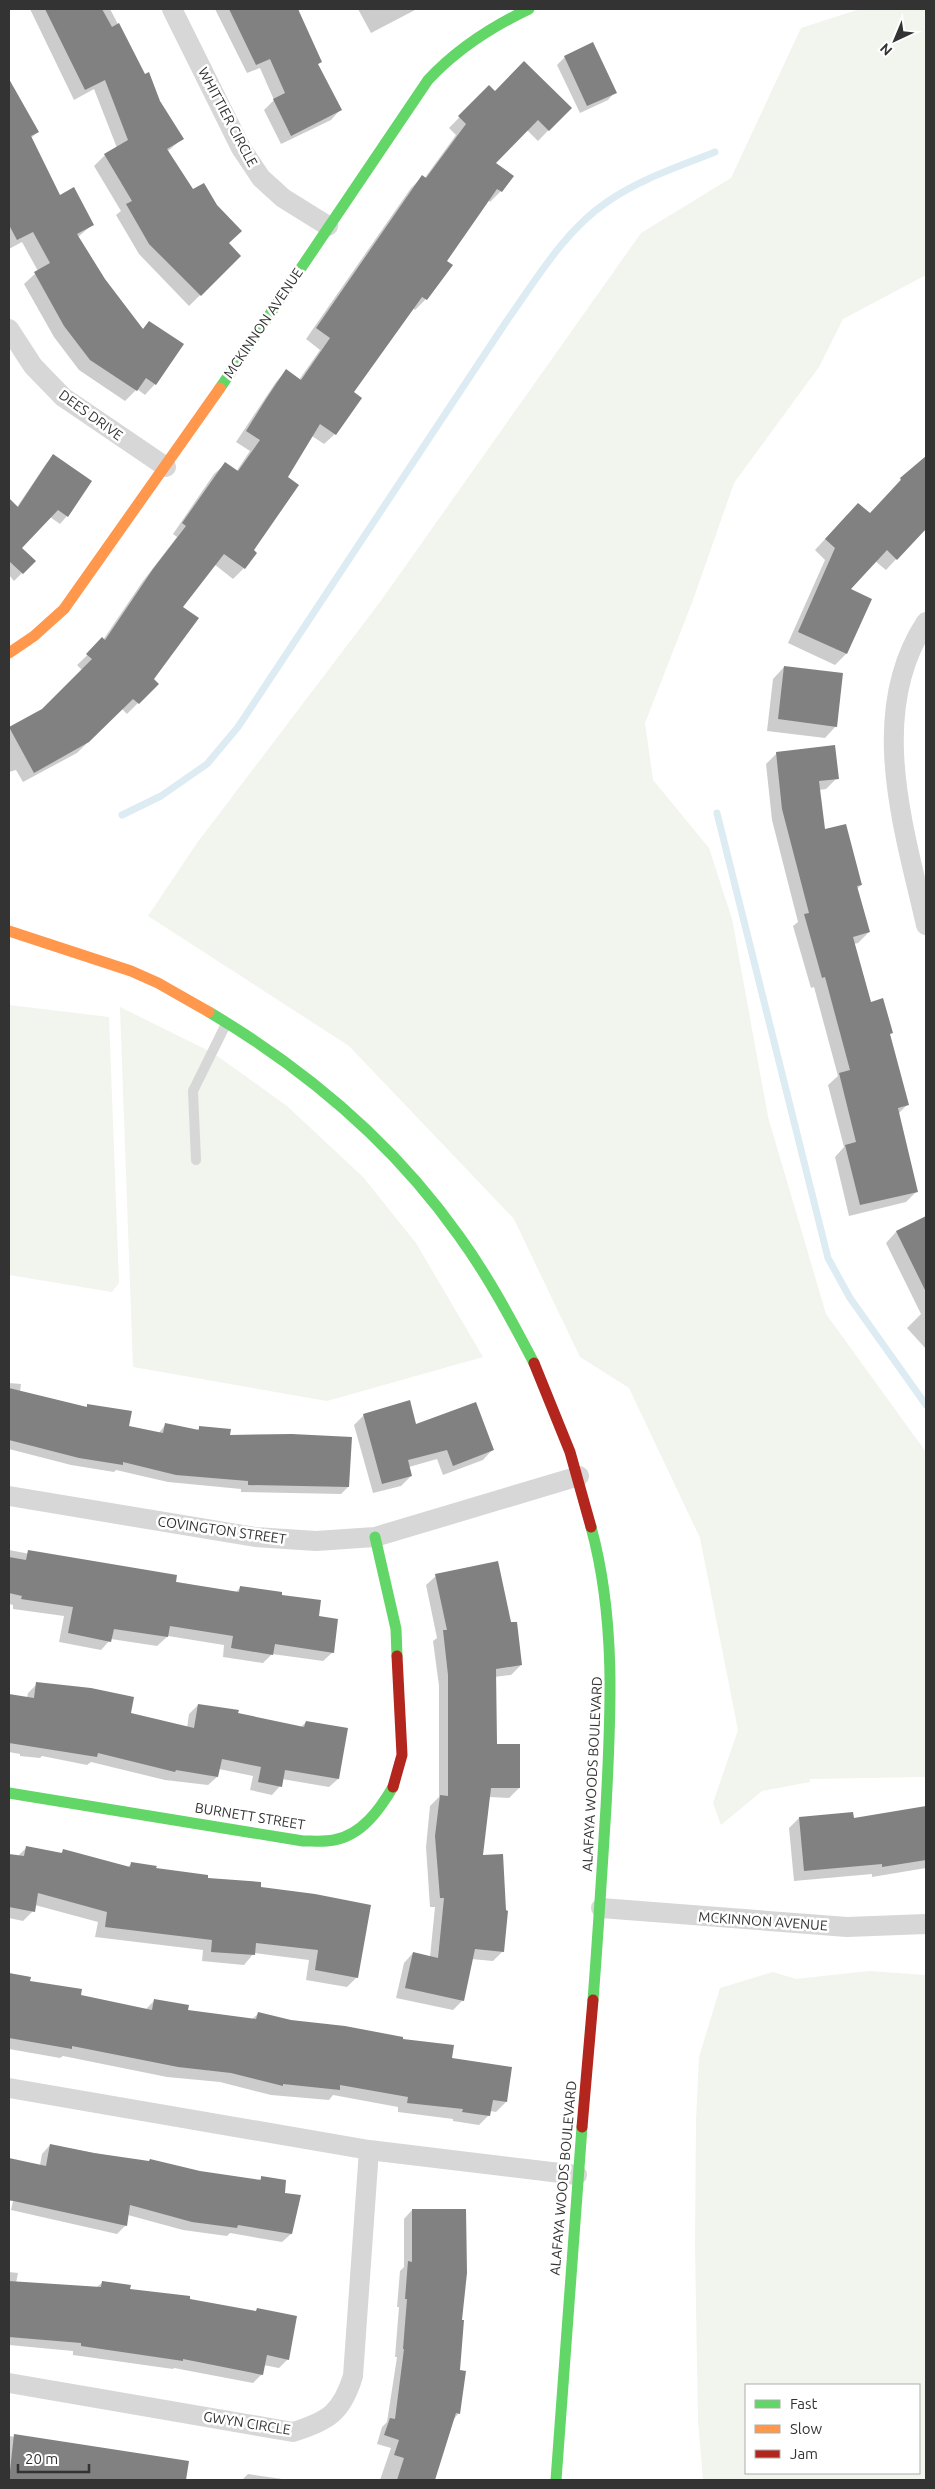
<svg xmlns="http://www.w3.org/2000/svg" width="935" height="2489" viewBox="0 0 935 2489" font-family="Ubuntu,sans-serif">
  <rect width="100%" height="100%" fill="#fff"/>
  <path fill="#f1f5ed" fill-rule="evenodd" d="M860,9H926V275L843,319L819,367L734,483L693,600L645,723L653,780L709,848L732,919L768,1117L826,1314L926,1452V1777L810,1779V1782L762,1791L721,1825L713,1803L738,1730L700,1538L629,1388L580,1357L514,1219L349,1046L148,916L197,843L380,602L641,233L731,178L801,28Z
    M9,1005L109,1017L119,1283L112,1292L9,1275Z
    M120,1007L213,1053L287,1106L363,1177L416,1243L483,1357L327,1401L133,1367Z
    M869,1971L925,1975L926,1977V2480H703L698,2420L695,2246L696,2121L699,2057L720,1988L773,1972L796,1979ZM919,2385V2473H746V2385Z"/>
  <path fill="#0003" d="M30,9H110L159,102L182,139L168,151L227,244L240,256L189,306L139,254L116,215L121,211L94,166L105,155L117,148L94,89L74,100Z
    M215,9H300L298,13L320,62L317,65L340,110L331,120L281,144L264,110L274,100L260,68L247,73Z
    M358,9H417L371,33Z
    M565,57L615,92L608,100L580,113L557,65Z
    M9,81L38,132L31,138L59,196L93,224L78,237L104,280L142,330L149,323L155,384L145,395L137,389L125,401L79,370L54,337L24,284L38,271L22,242L9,249Z
    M489,87L495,93L570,108L538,141L527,130L494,163L512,176L501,191L490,202L488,200L445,261L451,265L426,299L415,310L413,308L352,392L335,434L324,444L312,436L287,477L252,551L255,553L244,568L233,579L214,564L181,607L153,680L157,684L127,714L122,709L77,753L23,782L16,770L9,772V728L43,710L82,670L77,665L103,640L143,581L177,537L173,534L214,474L225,464L236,472L250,451L236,442L276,382L286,371L299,380L320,350L306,339L411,188L422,177L424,179L456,135L449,128Z
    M53,456L67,516L60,524L50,517L20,548L34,561L14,581L9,575V500L17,507L46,464Z
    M926,458V531L923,530L886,570L875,561L849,589L846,654L835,665L788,643L825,560L815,550L847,515H869L901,479Z
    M784,667L836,726L825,738L767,731L773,679Z
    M777,753L837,778L826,789L819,790L823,831L861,885L857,889L869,932L858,943L854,944L871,1003L907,1105L898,1114L917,1191L906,1202L849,1216L835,1157L844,1147L828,1085L838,1076L814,987L811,988L793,926L798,922L772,820L766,764Z
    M926,1217V1349L907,1328L921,1314L886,1243L896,1232Z
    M9,1383L21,1384L20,1392L85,1408L88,1405L128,1427L158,1434L166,1424L196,1431L200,1427L229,1436L348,1487L341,1494L241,1492V1489L168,1482L116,1470L114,1472L71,1465L9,1449Z
    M364,1415L415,1425L492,1450L483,1460L443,1475L437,1459L409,1467L411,1476L401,1486L373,1493L354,1425Z
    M9,1550L235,1593L241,1587L280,1596L317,1617L333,1652L323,1661L272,1654L263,1663L223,1657L224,1645L168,1636L157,1646L111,1639L101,1650L59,1642L64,1616L13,1609V1605L9,1604Z
    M436,1576L521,1665L511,1675L494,1677L495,1745L519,1788L509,1798L489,1797L482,1856L503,1951L493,1961L471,1959L463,2000L453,2010L396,1998L404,1963L413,1953L430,1957L435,1907H430L426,1847L430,1806L439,1797V1686L433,1641L437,1638L426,1585Z
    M37,1684L130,1714L187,1728L189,1714L198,1705L300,1728L306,1722L338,1779L329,1787L282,1779L280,1786L272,1795L250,1790L253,1776L219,1769L217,1777L208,1785L165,1780L91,1762L87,1765L42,1756L40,1758L20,1756V1754L9,1752V1695L27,1698L28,1693Z
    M926,1808V1868L872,1877V1874L794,1881L789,1828L799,1818L853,1820Z
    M27,1847L60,1854L64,1850L127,1868L131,1864L259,1888L357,1977L347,1987L306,1980L309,1960L254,1953L244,1965L202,1961L203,1950L95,1937L98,1922L35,1905L33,1911L23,1921L9,1918V1856H18Z
    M9,1975L29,1978V1982L79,1996L145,2010L155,2000L187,2011L252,2019L258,2014L290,2021L401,2040L451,2059L506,2102L496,2112L490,2111L489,2115L479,2125L453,2121V2119L398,2112V2107L333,2095L329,2100L271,2095L220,2082L167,2077L63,2056L60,2058L9,2049Z
    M50,2145L199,2172L258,2181L262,2177L284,2194L291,2234L282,2242L230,2233L227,2236L183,2230L128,2215L126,2225L117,2234L11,2210L13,2201H9V2159L40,2165L42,2154Z
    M412,2210L460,2321L459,2413L453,2420L434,2480H380L391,2448L377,2444L382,2427L387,2422L397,2357H395L399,2307H397L400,2271L404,2267V2219Z
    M9,2272L18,2273L16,2283L96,2288L103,2282L129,2290L255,2312L257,2310L288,2359L279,2368L263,2365L262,2374L253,2383L174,2368L173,2369L73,2355V2351L9,2345Z
    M9,2436L187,2462L185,2480H9Z
    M248,2474L289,2480H242Z"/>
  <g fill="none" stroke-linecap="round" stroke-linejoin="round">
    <path stroke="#ddebf3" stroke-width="7" d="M717,813L828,1258L850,1298L926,1405
      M122,815L161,796L207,764L238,727L506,322C536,280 564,231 607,202C640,179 678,167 715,152"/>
  </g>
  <path fill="#818181" d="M45,9H102L112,27L119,23L145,74L149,72L160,101L184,139L167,149L193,189L204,183L217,205L242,231L229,243L241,256L201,296L149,244L126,204L132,201L104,154L128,140L105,80L85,90Z
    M229,9H298L322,62L318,64L342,110L291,136L273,99L285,93L270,59L256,65Z
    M593,42L617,93L587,106L564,56Z
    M524,61L572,108L549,131L538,120L496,163L514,176L502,192L497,189L447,261L453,265L427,300L422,297L354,392L362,398L336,435L320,424L288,477L299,485L254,550L257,553L245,569L224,554L183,607L199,618L154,679L159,684L139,704L133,699L89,742L34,773L9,727L42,709L92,659L86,654L102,637L105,640L153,569L186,526L182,523L225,462L238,471L260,440L246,431L266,399L286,369L301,380L330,338L316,328L422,175L426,178L466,124L458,116L489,85L495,91Z
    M9,79L39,132L31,136L60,195L74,187L94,225L77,234L105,279L143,329L149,321L184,344L156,385L146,378L137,391L90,360L64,326L34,272L50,263L33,232L17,240L9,225Z
    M53,454L92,481L68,517L58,510L22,548L36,561L23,574L9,561V498L18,507Z
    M926,456V529L897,560L887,550L851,589L872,599L847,654L798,632L835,548L825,539L858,503L870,513L901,480L900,478Z
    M784,666L843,673L837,727L778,719Z
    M835,745L839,779L819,781L825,829L846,824L862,885L857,886L870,932L853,937L871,1002L883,998L893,1033L890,1034L909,1105L898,1108L918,1192L860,1205L845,1145L856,1142L839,1073L850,1070L825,977L822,978L804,914L809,913L782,809L776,752Z
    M926,1216V1292L896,1231Z
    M9,1388L87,1407V1404L132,1411L129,1426L163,1433L165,1423L199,1430V1426L231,1429L230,1435L292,1434L352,1437L349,1487L248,1485V1481L176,1475L123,1462V1465L79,1458L9,1440Z
    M410,1400L416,1424L476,1402L494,1450L453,1466L447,1450L408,1460L412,1476L382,1484L363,1414Z
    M28,1550L177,1575L176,1582L239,1592L240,1586L282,1592V1595L321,1600L319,1616L338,1619L334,1653L275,1644L273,1655L231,1648L233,1636L170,1626L168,1637L114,1629L111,1642L68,1633L73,1607L21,1599L22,1596L9,1593V1557L26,1560Z
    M498,1561L511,1622H517L522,1665L496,1669L497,1744H520V1788H491L483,1855L503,1854L506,1910L508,1911L504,1952L475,1949L464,2001L405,1988L413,1952L438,1958L444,1898H440L435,1836L440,1795L448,1796V1675L443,1630H447L435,1574Z
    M36,1682L91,1688L134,1697L131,1713L194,1728L198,1704L239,1710L238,1713L304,1727L306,1721L348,1728L339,1779L285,1770L282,1787L258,1782L261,1767L222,1759L218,1777L176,1770L175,1772L98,1753L97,1757L9,1743V1694L34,1698Z
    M926,1806V1860L882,1867V1864L804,1871L799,1817L853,1812L854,1818Z
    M26,1846L62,1853L63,1849L130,1867L131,1862L157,1866L156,1868L208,1875V1878L261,1882V1887L315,1894L371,1905L358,1978L315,1970L318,1950L256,1943L255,1955L211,1952L212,1940L105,1927L107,1912L38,1893L35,1912L9,1907V1854L24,1856Z
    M9,1973L31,1977L30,1981L82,1989L81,1995L152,2010L154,1999L189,2005L188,2010L256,2019L258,2012L291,2020L345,2026L403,2037V2039L454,2045L452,2058L512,2067L507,2102L493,2100L490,2116L462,2112L463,2109L407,2103L408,2097L340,2085V2090L283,2084V2086L231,2073L178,2067L72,2046V2049L9,2038Z
    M50,2144L94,2153L149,2161L150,2159L200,2171L261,2180V2176L286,2180L285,2193L301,2195L292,2234L238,2225L237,2228L192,2222L130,2205L127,2226L9,2200V2158L46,2166Z
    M412,2209H466L467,2273L462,2320H464L460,2370L466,2371L460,2414L456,2413L435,2480H397L404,2458L394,2455L399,2440L384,2435L390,2418L395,2419L404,2349H403L407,2299H405L408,2261L412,2262Z
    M9,2281L101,2287L102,2281L131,2285L130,2289L190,2296V2299L256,2311L257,2308L297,2316L289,2360L267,2355L263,2375L183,2359V2361L81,2346V2343L9,2337Z
    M14,2434L189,2461L186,2480H9Z"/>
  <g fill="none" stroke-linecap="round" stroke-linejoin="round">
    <path stroke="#d7d7d7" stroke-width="10" d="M196,1160L193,1091L226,1024"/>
    <path stroke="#d7d7d7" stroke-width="20" d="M172,9L241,148L261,178L283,198L328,226
      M9,329L33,366L63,397L166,467
      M926,622C866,713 904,828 926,925
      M9,1496L255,1537L316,1541L375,1537L579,1476
      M601,1908L847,1927L926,1924
      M9,2088L369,2150L577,2175
      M9,2383L293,2432C329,2421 342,2412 353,2376L369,2150"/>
    <path stroke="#63d668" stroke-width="11" d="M220,388L428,80C457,49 491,27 529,9
      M209,1012C305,1069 394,1144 459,1236C488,1276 511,1319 534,1363
      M591,1527C616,1618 611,1713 606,1807C602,1871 598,1936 593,2000
      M375,1537L396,1629L397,1656
      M9,1793L303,1841C313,1841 324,1842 334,1840C362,1835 380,1809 393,1787
      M556,2480L582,2127"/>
    <path stroke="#ff974d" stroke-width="11" d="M9,653L34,636L64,609L220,388
      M9,931L131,971L158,983L209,1012"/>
    <path stroke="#b3261e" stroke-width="11" d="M534,1363L570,1452L591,1527
      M393,1787L402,1755L397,1656
      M582,2127L593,2000"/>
  </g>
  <g text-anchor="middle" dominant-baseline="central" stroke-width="5" stroke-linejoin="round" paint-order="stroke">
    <g font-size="14" fill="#333" stroke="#fff">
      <text transform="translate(228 117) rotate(62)">WHITTIER CIRCLE</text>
      <text transform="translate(263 323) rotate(-56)">MCKINNON AVENUE</text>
      <text transform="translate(91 415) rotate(36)">DEES DRIVE</text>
      <text transform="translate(222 1530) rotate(8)">COVINGTON STREET</text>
      <text transform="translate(592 1774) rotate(-87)">ALAFAYA WOODS BOULEVARD</text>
      <text transform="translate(250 1816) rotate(9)">BURNETT STREET</text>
      <text transform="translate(763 1921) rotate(4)">MCKINNON AVENUE</text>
      <text transform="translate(563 2178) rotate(-85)">ALAFAYA WOODS BOULEVARD</text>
      <text transform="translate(247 2423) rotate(9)">GWYN CIRCLE</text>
    </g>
  </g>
  <rect width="935" height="2489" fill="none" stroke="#333333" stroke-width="20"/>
  <rect x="745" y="2384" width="175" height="90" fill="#ffffff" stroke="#adadad"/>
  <rect x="755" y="2400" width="25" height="8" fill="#63d668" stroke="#adadad"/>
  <text x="790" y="2409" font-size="15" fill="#333333">Fast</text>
  <rect x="755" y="2425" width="25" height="8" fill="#ff974d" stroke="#adadad"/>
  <text x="790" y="2434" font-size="15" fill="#333333">Slow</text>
  <rect x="755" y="2450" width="25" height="8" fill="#b3261e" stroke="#adadad"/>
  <text x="790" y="2459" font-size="15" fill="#333333">Jam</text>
  <g transform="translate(895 40) rotate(224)" stroke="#ffffff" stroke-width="4" paint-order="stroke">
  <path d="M0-4L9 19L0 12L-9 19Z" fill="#333333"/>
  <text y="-8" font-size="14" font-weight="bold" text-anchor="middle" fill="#333333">N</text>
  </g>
  <path d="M18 2464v8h71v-8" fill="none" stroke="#333333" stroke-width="2.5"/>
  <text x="25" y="2464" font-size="15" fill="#333333" stroke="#ffffff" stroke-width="4" paint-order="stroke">20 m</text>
</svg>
